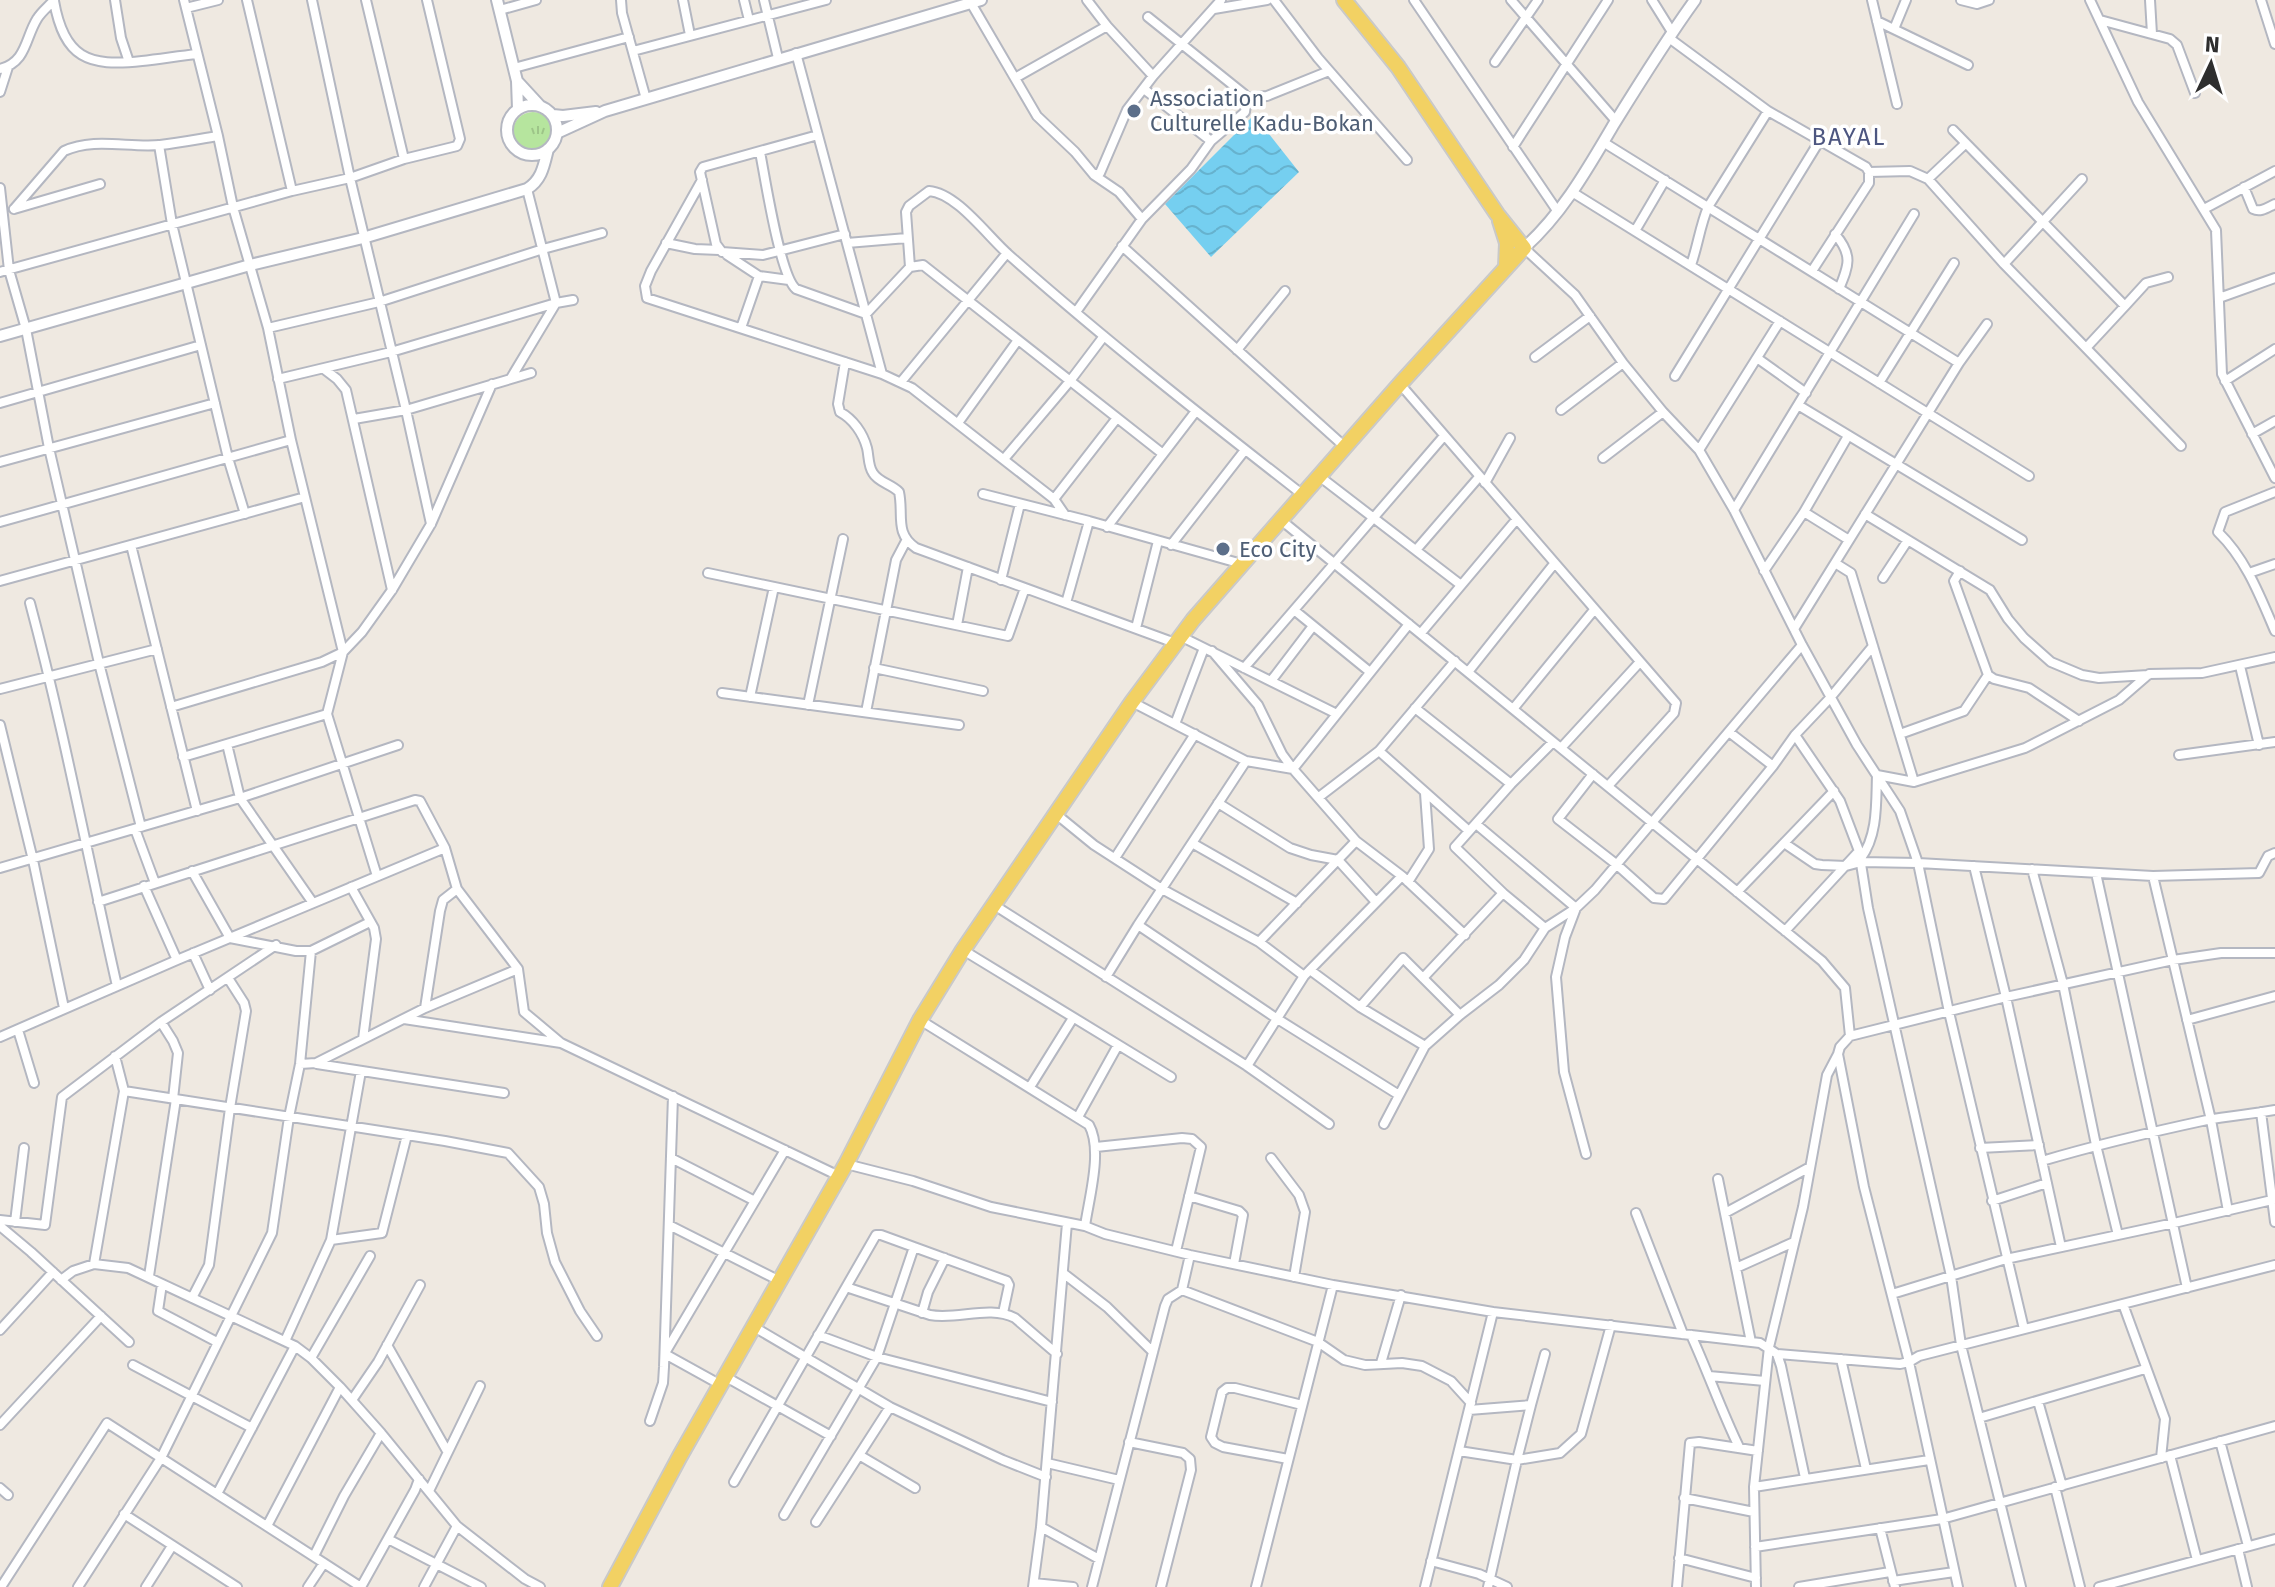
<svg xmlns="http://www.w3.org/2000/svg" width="2275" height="1587" viewBox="0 0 2275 1587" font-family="'Fira Sans',sans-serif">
  <defs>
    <pattern id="grass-tufts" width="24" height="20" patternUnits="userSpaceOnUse" patternTransform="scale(2)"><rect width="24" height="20" fill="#b6e59e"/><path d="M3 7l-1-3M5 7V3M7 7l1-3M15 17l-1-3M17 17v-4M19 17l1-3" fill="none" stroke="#9dc588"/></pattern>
    <pattern id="water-waves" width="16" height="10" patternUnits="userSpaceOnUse" patternTransform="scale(2)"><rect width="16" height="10" fill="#75cff0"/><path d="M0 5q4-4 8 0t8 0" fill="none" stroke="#66b2ce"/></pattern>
  </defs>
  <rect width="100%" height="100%" fill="#efe9e1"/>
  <path fill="url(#grass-tufts)" d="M513 132a20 20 0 1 1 40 0a20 20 0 1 1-40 0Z"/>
  <path fill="url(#water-waves)" d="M1254,115L1299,172L1211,257L1165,204Z"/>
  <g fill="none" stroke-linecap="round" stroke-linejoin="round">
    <g stroke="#b4b7c1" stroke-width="12">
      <path id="minor" d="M115,0L121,38L129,62
        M247,0L292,191
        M312,0L350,178L406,410L431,524
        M366,0L404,159
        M621,0L622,13L646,99
        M683,0L690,35
        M744,0L749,20
        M764,0L778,58
        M1087,0L1107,26L1153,76
        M1274,0L1318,58L1407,160
        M1414,0L1558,212
        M1511,0L1616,121
        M1652,0L1672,32
        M1872,0L1897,104
        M1961,0L1977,4L1989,0
        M2090,0L2138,102L2216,230L2222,374L2275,478
        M2150,0L2152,34
        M2261,0L2275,44
        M54,1C64,58 88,67 142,61C160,59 179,56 197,54
        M971,3L1037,116L1075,152L1094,175L1119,192L1142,219
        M186,8L218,0
        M1214,9L1267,0
        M500,10L536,0
        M2100,20L2170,39L2177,45L2195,93
        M1877,21L1968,65
        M1894,29L1906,0
        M1669,38L1768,111L1866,167L1869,172L1910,171L1928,179L2004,264L2086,348L2125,306L1953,130
        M633,51L826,0
        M796,53L882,374L912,388L1054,499L1065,515
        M1495,62L1538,0
        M514,68L629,37
        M0,69C27,62 25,38 37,19C41,12 49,6 54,0
        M1015,78L1107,26
        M1144,89L1211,141
        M0,92L8,67
        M1247,98L1267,96L1329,71
        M818,135L703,167L700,172L716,244L722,252L763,255L845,234
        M1603,142L1959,363L1987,324
        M159,145L172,224L228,458L245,514
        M1513,147L1608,0
        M760,152C765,177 780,276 796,289L866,314L910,267L923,265L1163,454
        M1094,175L1100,173L1127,110L1153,76L1221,0
        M1928,179L1965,144
        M702,180L651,271L645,286L647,298L882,374
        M2244,187L2253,209C2261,213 2268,207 2275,204
        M0,188L9,270L26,329L49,448L99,663L141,827
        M1572,192L2029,476
        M14,209L64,151C94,137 128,148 160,145C179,143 199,139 218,136
        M14,209L100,184
        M2204,209L2275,171
        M1635,231L1665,180
        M1835,234C1853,255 1849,265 1839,289
        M666,243L695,249L719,250
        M847,243L907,238
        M1122,246L1345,447
        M1524,248L1575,295L1623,363L1663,412L1699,450L1734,510L1802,645L1857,745L1900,811L1918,863L1949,1012L2024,1329
        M727,255L759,276
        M2004,264L2082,179
        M1691,265C1698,245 1700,226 1708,207L1768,111
        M910,267L906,212L909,206L929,191C957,193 988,237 1009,255C1104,339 1203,417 1303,495
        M1812,271L1869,183V172
        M0,272L292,191L350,178L404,159L457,146L460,139L427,0
        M2219,298L2275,278
        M2125,306L2146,283L2168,277
        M1076,312L1142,219L1191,169L1211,141L1245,112L1247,98L1244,94L1148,17
        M268,328L379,302L543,249L602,233
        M741,328L759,276L789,280
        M2086,348L2181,446
        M1237,350L1285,291
        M1535,357L1590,316
        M1757,358L1806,393
        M845,362L838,404L840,412C853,419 863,433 867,448C869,456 868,466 873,473C878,482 891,484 899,492C904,515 894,533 916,548L1175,643
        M324,369L337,379L346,390L392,590
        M1675,376L1820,140
        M511,378L556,303L527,189
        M278,379L391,352L556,303L573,300
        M2225,381L2275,349
        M901,382L1007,253
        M1879,383L1954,263
        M1400,384L1676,703L1674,713L1608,786
        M0,403L201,345
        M1798,405L2022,540
        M1561,410L1623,363
        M354,419L406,410L531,373
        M958,423L1018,340
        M2252,434L2275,421
        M1699,450L1780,321
        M1603,458L1663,412
        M1004,459L1070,381L1104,336
        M0,462L215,403
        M1319,476L1461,585
        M1485,483L1510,438
        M2275,492L2225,512L2218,532C2246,559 2260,596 2275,631
        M983,494L1089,521L1242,564
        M1054,499L1117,418
        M1734,510L1914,214
        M1804,512L1849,540
        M1865,514L1990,590L2008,619L2024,638L2051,662L2082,675L2099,678L2148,675
        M1281,520L1822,961L1845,988L1850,1036
        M0,522L291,440
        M1107,527L1196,411
        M131,545L197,811
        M1171,545L1245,450
        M1416,550L1479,477
        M1835,563L1851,573L1914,782
        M1764,571L1804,512L1848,436
        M1960,571L1954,581L1988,675L1994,679L2029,688L2079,721
        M708,573L1008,636L1025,588
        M2249,573L2275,564
        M1883,578L1908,540
        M1001,580L1020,504
        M0,581L305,497
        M30,603C64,730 88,858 117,986
        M1066,603L1089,521
        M1294,610L1370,672
        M957,625L968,567
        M1136,628L1158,541
        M1794,629L1959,363
        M1421,633L1516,520
        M1180,636L1337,714
        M1212,651L1258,705L1282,754L1293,769L1356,841L1402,876L1465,935
        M2240,666L2259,745
        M874,668L983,691
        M1244,668L1444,436
        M1468,672L1554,564
        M1271,681L1313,626
        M0,689L157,649
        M722,693L959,725
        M750,697L774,587
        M1132,702L1246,761L1293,769
        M808,705L843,539
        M171,707L322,662L343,652L362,632L392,590L431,524L492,384
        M1415,708L1511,784
        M1513,709L1594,610
        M866,712L896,560L906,541
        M327,714L377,876
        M1175,724L1204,648
        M0,725L33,860L64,1008
        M1729,732L1773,766
        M1900,734L1964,711L1988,675
        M1795,735L1840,801L1859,851L1868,908L1951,1276L1961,1345L2021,1587
        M227,744L240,798L313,903
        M1561,748L1639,663
        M1379,751L1469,831
        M2179,755L2275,742
        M183,757L327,714L343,652L291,440L268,328L233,207L218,136L184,0
        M1293,769L1409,624
        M1593,774L1558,819L1616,864L1654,898L1664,899L1773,766L1795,735L1830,698L1873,646
        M1319,797L1379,751L1455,661
        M1218,803L1290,848L1311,855L1338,860L1376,902
        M1056,814L1094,845L1162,889L1259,942L1304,976
        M1476,824L1576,908L1565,937L1556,977L1564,1072L1586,1154
        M135,829L155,883
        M1192,843L1297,903
        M1784,843L1815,864L1822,865L1846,866L1861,862L1918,863L2153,876L2259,873L2268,856L2275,853
        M1115,858L1195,734
        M1861,858C1878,835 1876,803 1877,775L1914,782L2025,748L2119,700L2149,674L2202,673L2275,657
        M1974,866L2006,997L2061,1247
        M0,868L240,798L398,745
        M2032,869L2063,984L2096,1145L2118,1235
        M192,871L230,938L296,951H311L370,922
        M2096,873L2187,1288
        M2153,876L2211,1120L2228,1211
        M1408,882L1429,849L1425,793
        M144,886L177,960
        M351,887L374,928L376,939L363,1039
        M1737,892L1834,791
        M1503,893L1545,928
        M98,902L415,800L420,801L445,848L457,889L518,969L524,1012L561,1043L839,1176
        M994,905L1247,1066L1329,1124
        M1138,925L1276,1018L1399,1095
        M1785,931L1859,851
        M1259,942L1356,841
        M963,950L1171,1077
        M193,953L210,990
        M1310,970L1360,1007L1425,1046
        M1106,977L1138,925L1246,761
        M1423,978L1503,893L1455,847L1511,784L1553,742
        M1360,1007L1403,958L1460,1015
        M425,1008L440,911L443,900L457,889
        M404,1019L561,1043
        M920,1020L1089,1125C1103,1150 1089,1198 1085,1226
        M2187,1020L2275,996
        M161,1022L173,1041L178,1053L173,1099
        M18,1030L34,1083
        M0,1037L177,960L445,848
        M300,1064L316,1063L425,1008L518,969
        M317,1064L504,1093
        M1247,1066L1304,976L1402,876
        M1030,1087L1073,1018
        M124,1091L445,1141L508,1153L539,1187L544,1204L547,1233L555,1262L580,1311L597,1336
        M2261,1112L2275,1222
        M1078,1117L1118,1045
        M1384,1124L1425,1046L1460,1015L1499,985L1524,960L1545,928L1576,908L1595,890L1802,645
        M1096,1147L1182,1138L1192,1139L1201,1147L1176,1251
        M1980,1148L2039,1145
        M671,1158L755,1201
        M1271,1158L1299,1195L1305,1212L1294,1277
        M2042,1161C2096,1145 2151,1132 2207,1120C2229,1116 2252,1114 2275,1110
        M846,1164L913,1181L991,1207L1085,1226L1105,1234L1190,1255L1333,1285L1493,1312L1760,1343L1777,1354L1781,1366L1805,1478
        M1718,1179L1751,1342
        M1189,1196L1239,1211L1243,1215L1234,1264
        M1992,1201L2047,1183
        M1636,1213L1683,1334
        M1725,1213L1810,1167
        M0,1220L45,1225L62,1097L161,1022L276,945
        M15,1222L24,1148
        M669,1225L780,1281
        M0,1226L31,1252L129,1342
        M331,1240L382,1233L407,1135
        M94,1264L124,1091L115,1056
        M1736,1268L1794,1242
        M1063,1273L1107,1307L1153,1352
        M149,1276L176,1099
        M61,1280L73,1271L94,1264L128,1268L295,1346L311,1358L340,1387L381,1433L457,1526L525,1579L540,1587
        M162,1284L158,1311L217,1342
        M846,1287L930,1315C958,1320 989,1305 1015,1318L1057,1354
        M1182,1290L1318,1342L1344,1360L1365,1365L1402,1363L1422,1366L1451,1381L1471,1403
        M1892,1294L2006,1259L2174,1223L2272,1200
        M192,1298L209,1265L230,1108L246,1011L244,1003L228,978
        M2123,1304L2165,1419L2161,1458
        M922,1313L928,1292L945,1258
        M754,1327L890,1407L1003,1460L1046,1477
        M0,1330L53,1272
        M818,1335L877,1357L1052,1402
        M1691,1335C1708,1372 1721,1410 1739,1447
        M285,1341L331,1240L361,1071
        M387,1345L447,1451
        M665,1353L785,1150
        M665,1354L721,1385
        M1777,1354L1900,1364L1909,1362L1919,1356L2275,1265
        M311,1358L370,1256
        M1841,1359L1866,1469
        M1381,1363L1401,1295
        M133,1365L252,1428
        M1709,1376L1765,1381
        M726,1377L831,1436
        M352,1400L378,1362L420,1285
        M2038,1401L2062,1486
        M1469,1410L1531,1405L1545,1354
        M1979,1418L2145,1369
        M650,1421L663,1383L664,1367L673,1096
        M0,1425L101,1316
        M2220,1441L2248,1546
        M1129,1442L1183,1453L1190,1459L1191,1470L1161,1587
        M1459,1451L1517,1460L1531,1405
        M859,1455L915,1488
        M2170,1455L2197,1560
        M1288,1459L1223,1447L1215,1443L1211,1437L1222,1392L1227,1388H1235L1302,1405
        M1047,1463L1119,1480
        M734,1482L876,1235H881L1007,1281L1009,1285L1003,1313
        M1754,1487L1929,1460
        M2055,1487L2080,1587
        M0,1488L8,1495
        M429,1491L480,1386
        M217,1494L295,1346
        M1684,1498L1754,1512
        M124,1514L237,1587
        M784,1515L877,1357L914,1247
        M816,1522L890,1407
        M267,1526L340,1387
        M1041,1527L1099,1559
        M1880,1528L1895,1587
        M388,1539L481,1587
        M1755,1547L1942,1519L2275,1426
        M2238,1549L2247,1587
        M314,1556L344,1496L381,1433
        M1679,1558L1756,1578
        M1431,1561L1479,1574L1507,1587
        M1893,1581L1954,1572
        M1034,1583L1073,1587
        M1,1587L107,1423L361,1587
        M78,1587L161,1458L272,1233L289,1117L300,1064L311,951
        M146,1587L172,1546
        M308,1587L324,1563
        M361,1587L415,1490L419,1479
        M424,1587L457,1526
        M1033,1587L1041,1527L1067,1223
        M1092,1587L1165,1306L1168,1299L1182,1290L1190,1255
        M1256,1587L1333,1285
        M1425,1587L1493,1312
        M1488,1587L1517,1460L1560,1453L1581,1434L1611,1325
        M1677,1587L1690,1443L1699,1442L1758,1451
        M1756,1587L1754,1487L1769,1347L1803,1207L1827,1075L1838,1054
        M1799,1587L1890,1572
        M1958,1587L1909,1362L1864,1187L1838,1054L1840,1047L1850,1036L2006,997L2173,960L2221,953H2275
        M2099,1587L2275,1539"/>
    </g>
    <g stroke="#b4b7c1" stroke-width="14">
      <path id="tertiary" d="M497,0L517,81L518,109
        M517,81L540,106
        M507 130a25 25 0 1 1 50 0a25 25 0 1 1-50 0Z
        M553,115L563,116L596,112
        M557,133L605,111L981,0
        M1524,248C1563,213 1588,168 1614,124C1640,82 1666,40 1695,0
        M0,336L250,265L363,238L527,189C542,180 544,165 548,149"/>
    </g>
    <g stroke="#c9c9c9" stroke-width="18">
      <path id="primary" d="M1500,221L1507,243L1506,267
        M610,1587L680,1456L846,1164L920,1020L963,950L1132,702L1193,620L1400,384L1524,248L1497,214L1398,67L1344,0"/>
    </g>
    <use href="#minor" stroke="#fff" stroke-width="8"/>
    <use href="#tertiary" stroke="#fff" stroke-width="10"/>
    <use href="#primary" stroke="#f2d163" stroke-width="14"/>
  </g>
  <g fill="#5c6f8a" stroke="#fff" stroke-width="3">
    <circle cx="1134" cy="111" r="8"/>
    <circle cx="1223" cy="549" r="8"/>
  </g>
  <g text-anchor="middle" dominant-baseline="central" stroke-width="7" stroke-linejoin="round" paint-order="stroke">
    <g font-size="22" fill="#4e5e75" stroke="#fff" text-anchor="start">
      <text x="1150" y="98">Association<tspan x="1150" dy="25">Culturelle Kadu-Bokan</tspan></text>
      <text x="1239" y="549">Eco City</text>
    </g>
    <g font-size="24" letter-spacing="2" fill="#4d5680" stroke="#fff">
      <text x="1849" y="137">BAYAL</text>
    </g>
  </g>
  <g transform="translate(2211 64) rotate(4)" stroke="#ffffff" stroke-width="6" paint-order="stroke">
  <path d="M0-6L14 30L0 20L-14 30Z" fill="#2e2e2e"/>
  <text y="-12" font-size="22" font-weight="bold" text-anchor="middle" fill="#2e2e2e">N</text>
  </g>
</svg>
